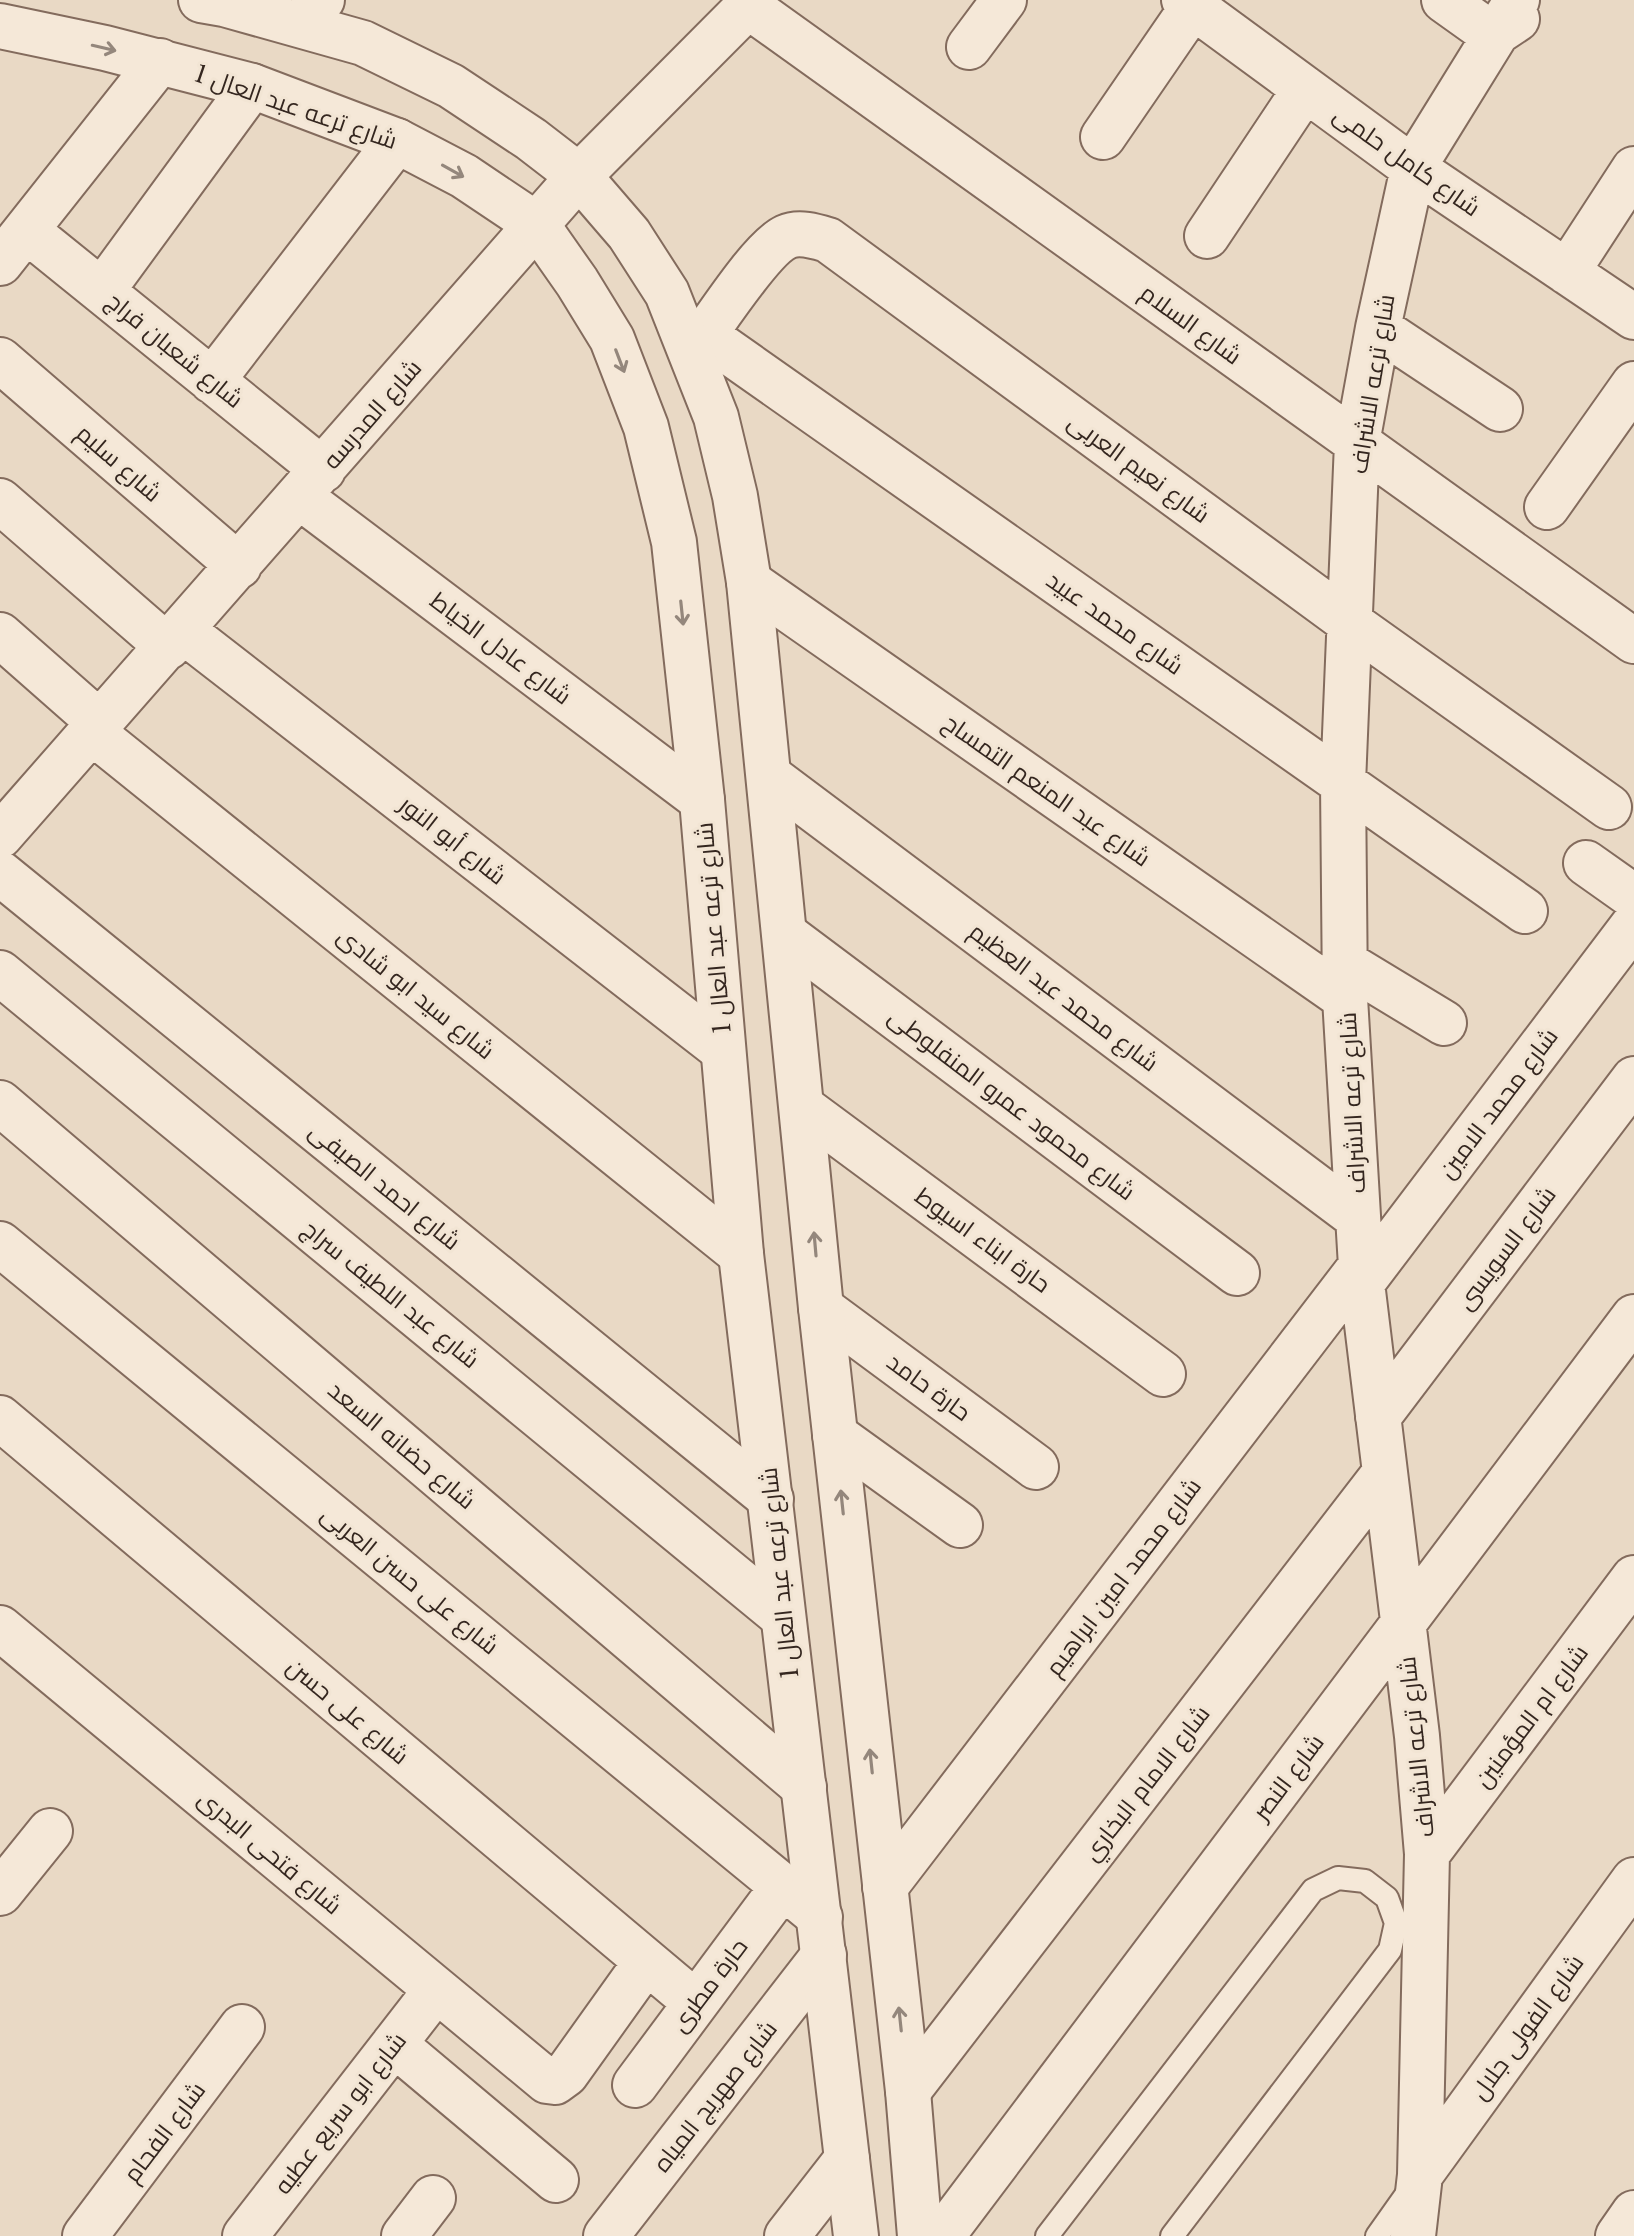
<svg xmlns="http://www.w3.org/2000/svg" width="1634" height="2236" viewBox="0 0 1634 2236" font-family="'Libre Baskerville',Cairo,serif">
  <rect width="100%" height="100%" fill="#e9d9c5"/>
  <g fill="none" stroke-linecap="round" stroke-linejoin="round">
    <g stroke="#836b5d" stroke-width="26">
      <path id="service" d="M1047,2236L1313,1890L1338,1878L1365,1881L1387,1898L1396,1923L1390,1950L1172,2236
        M1377,2236L1411,2188"/>
    </g>
    <g stroke="#836b5d" stroke-width="48">
      <path id="minor" d="M1184,0L1413,168L1634,317
        M1444,0L1493,35L1517,19
        M748,6L1634,641
        M300,24L322,0
        M969,47L1004,0
        M1103,137L1193,6
        M26,230L323,470
        M1207,236L1305,89
        M0,263L160,61
        M1567,272L1634,169
        M102,291L252,86
        M1378,328L1500,409
        M705,335L1525,911
        M692,352C712,326 760,249 786,237C799,231 815,236 828,240L1349,622L1609,807
        M0,360L239,566
        M212,381L397,141
        M300,497L702,800
        M0,501L168,647
        M1547,507L1634,384
        M749,582L1345,998
        M182,630L723,1050
        M0,635L100,723
        M92,732L741,1254
        M769,776L1358,1218
        M0,836L579,176L754,0
        M1586,863L1634,897
        M0,873L771,1499
        M786,935L1237,1273
        M1345,963L1444,1023
        M0,973L782,1616
        M0,1103L804,1787
        M802,1107L1163,1374
        M0,1244L820,1917
        M1362,1283L1634,924
        M821,1308L1036,1467
        M1378,1417L1634,1079
        M0,1418L696,2003
        M835,1435L960,1525
        M0,1628L547,2081L555,2082L566,2074L646,1962
        M1427,1854L1634,1578
        M885,1887L1361,1266
        M0,1893L50,1831
        M394,2044L556,2180
        M635,2085L783,1886
        M908,2091L1384,1474
        M1420,2175L1634,1880
        M85,2236L242,2027
        M245,2236L436,1990
        M404,2236L433,2198
        M606,2236L824,1955
        M787,2236L847,2159
        M942,2236L1634,1317
        M1413,2236L1420,2175L1427,1854L1417,1736L1362,1283L1345,998L1343,783L1357,443L1378,328L1413,168L1517,0
        M1618,2236L1634,2213"/>
    </g>
    <g stroke="#836b5d" stroke-width="48">
      <path id="tertiary" d="M201,0L224,4L363,43L451,86L531,139L579,176L629,234L667,293L716,417L735,496L749,582L821,1308L908,2091L920,2236
        M0,26L105,48L252,86L397,141L464,176L537,225L577,282L612,339L646,427L674,542L702,800L741,1254L856,2236"/>
    </g>
    <use href="#service" stroke="#f5e8d8" stroke-width="22"/>
    <use href="#minor" stroke="#f5e8d8" stroke-width="44"/>
    <use href="#tertiary" stroke="#f5e8d8" stroke-width="44"/>
  </g>
  <defs><path id="oneway-shaft" d="M-6 0H5M1.5-3L5.5 0L1.5 3" fill="none" stroke-width="1.6" stroke-linecap="round" stroke-linejoin="round" transform="scale(2)"/></defs>
  <g stroke="#94877c">
    <use href="#oneway-shaft" transform="translate(104 48) rotate(13)"/>
    <use href="#oneway-shaft" transform="translate(453 171) rotate(29)"/>
    <use href="#oneway-shaft" transform="translate(620 361) rotate(69)"/>
    <use href="#oneway-shaft" transform="translate(682 613) rotate(84)"/>
    <use href="#oneway-shaft" transform="translate(815 1244) rotate(-95)"/>
    <use href="#oneway-shaft" transform="translate(842 1502) rotate(-96)"/>
    <use href="#oneway-shaft" transform="translate(871 1761) rotate(-96)"/>
    <use href="#oneway-shaft" transform="translate(900 2019) rotate(-96)"/>
  </g>
  <g text-anchor="middle" dominant-baseline="central" stroke-width="6" stroke-linejoin="round" paint-order="stroke">
    <g font-size="24" fill="#34261f" stroke="#f2e5d4">
      <text transform="translate(296 107) rotate(19)">شارع ترعه عبد العال 1</text>
      <text transform="translate(1407 161) rotate(35)">شارع كامل حلمى</text>
      <text transform="translate(1191 324) rotate(36)">شارع السلام</text>
      <text transform="translate(175 350) rotate(39)">شارع شعبان فراج</text>
      <text transform="translate(1372 384) rotate(-81)">شارع ترعه الاشراف</text>
      <text transform="translate(372 414) rotate(-49)">شارع المدرسه</text>
      <text transform="translate(119 463) rotate(41)">شارع سليم</text>
      <text transform="translate(1139 468) rotate(36)">شارع نعيم العربى</text>
      <text transform="translate(1115 623) rotate(35)">شارع محمد عبيد</text>
      <text transform="translate(501 648) rotate(37)">شارع عادل الخياط</text>
      <text transform="translate(1047 790) rotate(35)">شارع عبد المنعم التمساح</text>
      <text transform="translate(453 840) rotate(38)">شارع أبو النور</text>
      <text transform="translate(713 928) rotate(-95)">شارع ترعه عبد العال 1</text>
      <text transform="translate(416 993) rotate(39)">شارع سيد ابو شادى</text>
      <text transform="translate(1064 997) rotate(37)">شارع محمد عبد العظيم</text>
      <text transform="translate(1352 1103) rotate(-93)">شارع ترعه الاشراف</text>
      <text transform="translate(1498 1103) rotate(-53)">شارع محمد الامين</text>
      <text transform="translate(1012 1104) rotate(37)">شارع محمود عمرو المنفلوطى</text>
      <text transform="translate(385 1186) rotate(39)">شارع احمد الصيفى</text>
      <text transform="translate(983 1240) rotate(36)">حارة ابناء اسيوط</text>
      <text transform="translate(1506 1248) rotate(-53)">شارع السويسى</text>
      <text transform="translate(391 1294) rotate(39)">شارع عبد اللطيف سراج</text>
      <text transform="translate(929 1387) rotate(36)">حارة حامد</text>
      <text transform="translate(402 1445) rotate(40)">شارع حضانه السعد</text>
      <text transform="translate(779 1573) rotate(-96)">شارع ترعه عبد العال 1</text>
      <text transform="translate(1123 1577) rotate(-53)">شارع محمد امين ابراهيم</text>
      <text transform="translate(410 1580) rotate(39)">شارع على حسن العربى</text>
      <text transform="translate(348 1711) rotate(40)">شارع على حسن</text>
      <text transform="translate(1531 1716) rotate(-53)">شارع ام المؤمنين</text>
      <text transform="translate(1416 1747) rotate(-96)">شارع ترعه الاشراف</text>
      <text transform="translate(1288 1777) rotate(-53)">شارع النصر</text>
      <text transform="translate(1146 1783) rotate(-52)">شارع الامام البخاري</text>
      <text transform="translate(270 1852) rotate(40)">شارع فتحى البدرى</text>
      <text transform="translate(709 1985) rotate(-53)">حارة مطرى</text>
      <text transform="translate(1527 2027) rotate(-54)">شارع الفولى جلال</text>
      <text transform="translate(715 2096) rotate(-52)">شارع صهريج المياه</text>
      <text transform="translate(340 2113) rotate(-52)">شارع ابو سريع عطيه</text>
      <text transform="translate(164 2132) rotate(-53)">شارع الفحام</text>
    </g>
  </g>
</svg>
